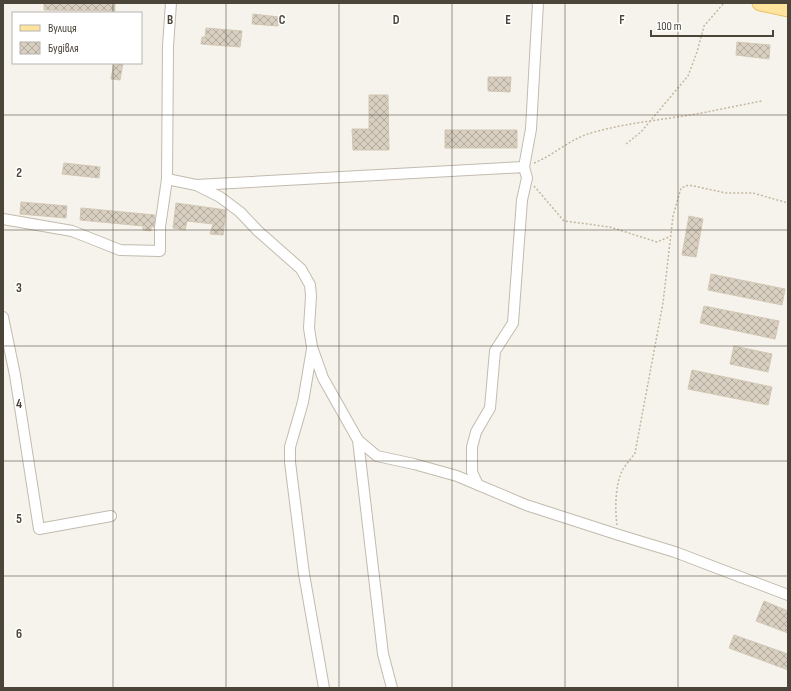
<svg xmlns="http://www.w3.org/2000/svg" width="791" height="691" viewBox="0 0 791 691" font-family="'Sofia Sans Condensed',sans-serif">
  <defs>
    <pattern id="building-cross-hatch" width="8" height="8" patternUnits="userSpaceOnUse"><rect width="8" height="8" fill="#d8cfc1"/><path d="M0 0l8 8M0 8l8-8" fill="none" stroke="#b1aa9e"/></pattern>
  </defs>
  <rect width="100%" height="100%" fill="#f6f3ec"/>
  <path fill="url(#building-cross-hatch)" stroke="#d3c7b4" d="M44,3H115V11L44,10Z
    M253,14L279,17L278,26L252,24Z
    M206,28L242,31L240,47L201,44L202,37H205Z
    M737,42L770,45L769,59L736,55Z
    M114,63H123L120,80L111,79Z
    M488,77H511L510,92L488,91Z
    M369,95H388L389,150H353L352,129H369Z
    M445,130H517V148H445Z
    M64,163L100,167L99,178L62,174Z
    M21,202L67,206L66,218L20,214Z
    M176,203L226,210L223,235L210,234L213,224L187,221L185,230L173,228Z
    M81,208L155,215L154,227H151V231L143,230V226L80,220Z
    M689,216L703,219L696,257L682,255Z
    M711,274L785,289L782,305L708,290Z
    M704,306L779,321L775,339L700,323Z
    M734,346L772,354L768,372L730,364Z
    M692,370L772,387L768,405L688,389Z
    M764,601L788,611V633L756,621Z
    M734,635L788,654V670L729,648Z"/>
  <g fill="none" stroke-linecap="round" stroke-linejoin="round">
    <g stroke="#c2bbae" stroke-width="12">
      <path id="street" d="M167,179L196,185L220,197L240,212L258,231L301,269L310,285L311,296L309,328L312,347L323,378L358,440L377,456L414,464L457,476L526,505L619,535L675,552L788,595
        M196,185L524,167
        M3,219L72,231L120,250L160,251V227L167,179L168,46L171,3
        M3,317L15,375L39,529L111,516
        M312,349L303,402L290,447V462L304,574L324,688
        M358,440L383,654L392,688
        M478,485L472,472V447L476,432L490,408L495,351L513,323L522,200L527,178L524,167L531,129L538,3"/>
    </g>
    <g stroke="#e6c16a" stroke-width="17">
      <path id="primary" d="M760,3L788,9"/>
    </g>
    <path stroke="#c4b79f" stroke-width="1.5" stroke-dasharray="2 2" stroke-linecap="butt" d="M626,144L641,132L688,76L697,52L704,26L724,3
      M534,163C554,155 570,139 591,133C625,123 661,120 696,114C718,110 740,105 762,101
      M534,186L564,221L610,227L657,242L671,236
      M617,525C615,510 615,485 622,471C625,465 631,459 635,453L663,303L673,216L681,188L689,185L726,193H753L788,203"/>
    <use href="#street" stroke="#fff" stroke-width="10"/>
    <use href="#primary" stroke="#ffe39c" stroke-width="15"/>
  </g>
  <path fill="none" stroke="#4b4439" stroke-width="1" stroke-opacity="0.55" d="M113,3V13M226,3V688M339,3V688M452,3V688M565,3V688M678,3V688M113,63V688M3,115H788M3,230H788M3,346H788M3,461H788M3,576H788"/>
  <g font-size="13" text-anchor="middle" font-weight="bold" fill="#4b4439" stroke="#fff" stroke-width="3" stroke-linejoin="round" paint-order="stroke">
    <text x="170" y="24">B</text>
    <text x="282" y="24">C</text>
    <text x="396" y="24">D</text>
    <text x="508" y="24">E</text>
    <text x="622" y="24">F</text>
    <text x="19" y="177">2</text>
    <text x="19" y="292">3</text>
    <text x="19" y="408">4</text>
    <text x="19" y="523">5</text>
    <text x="19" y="638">6</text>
  </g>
  <rect width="791" height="691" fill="none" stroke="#4b4439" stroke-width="8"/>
  <rect x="12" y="12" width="130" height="52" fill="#ffffff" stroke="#b7b4b0"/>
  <rect x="20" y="25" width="20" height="6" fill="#ffe39c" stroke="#b7b4b0"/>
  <text x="48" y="32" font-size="12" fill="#4b4439">Вулиця</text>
  <rect x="20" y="42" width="20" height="12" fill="url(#building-cross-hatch)" stroke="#b7b4b0"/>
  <text x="48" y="52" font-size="12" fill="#4b4439">Будівля</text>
  <path d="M651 30v6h122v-6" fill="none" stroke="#4b4439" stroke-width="2"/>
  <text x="657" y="30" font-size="12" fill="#4b4439" stroke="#ffffff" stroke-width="3" paint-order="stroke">100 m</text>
</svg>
